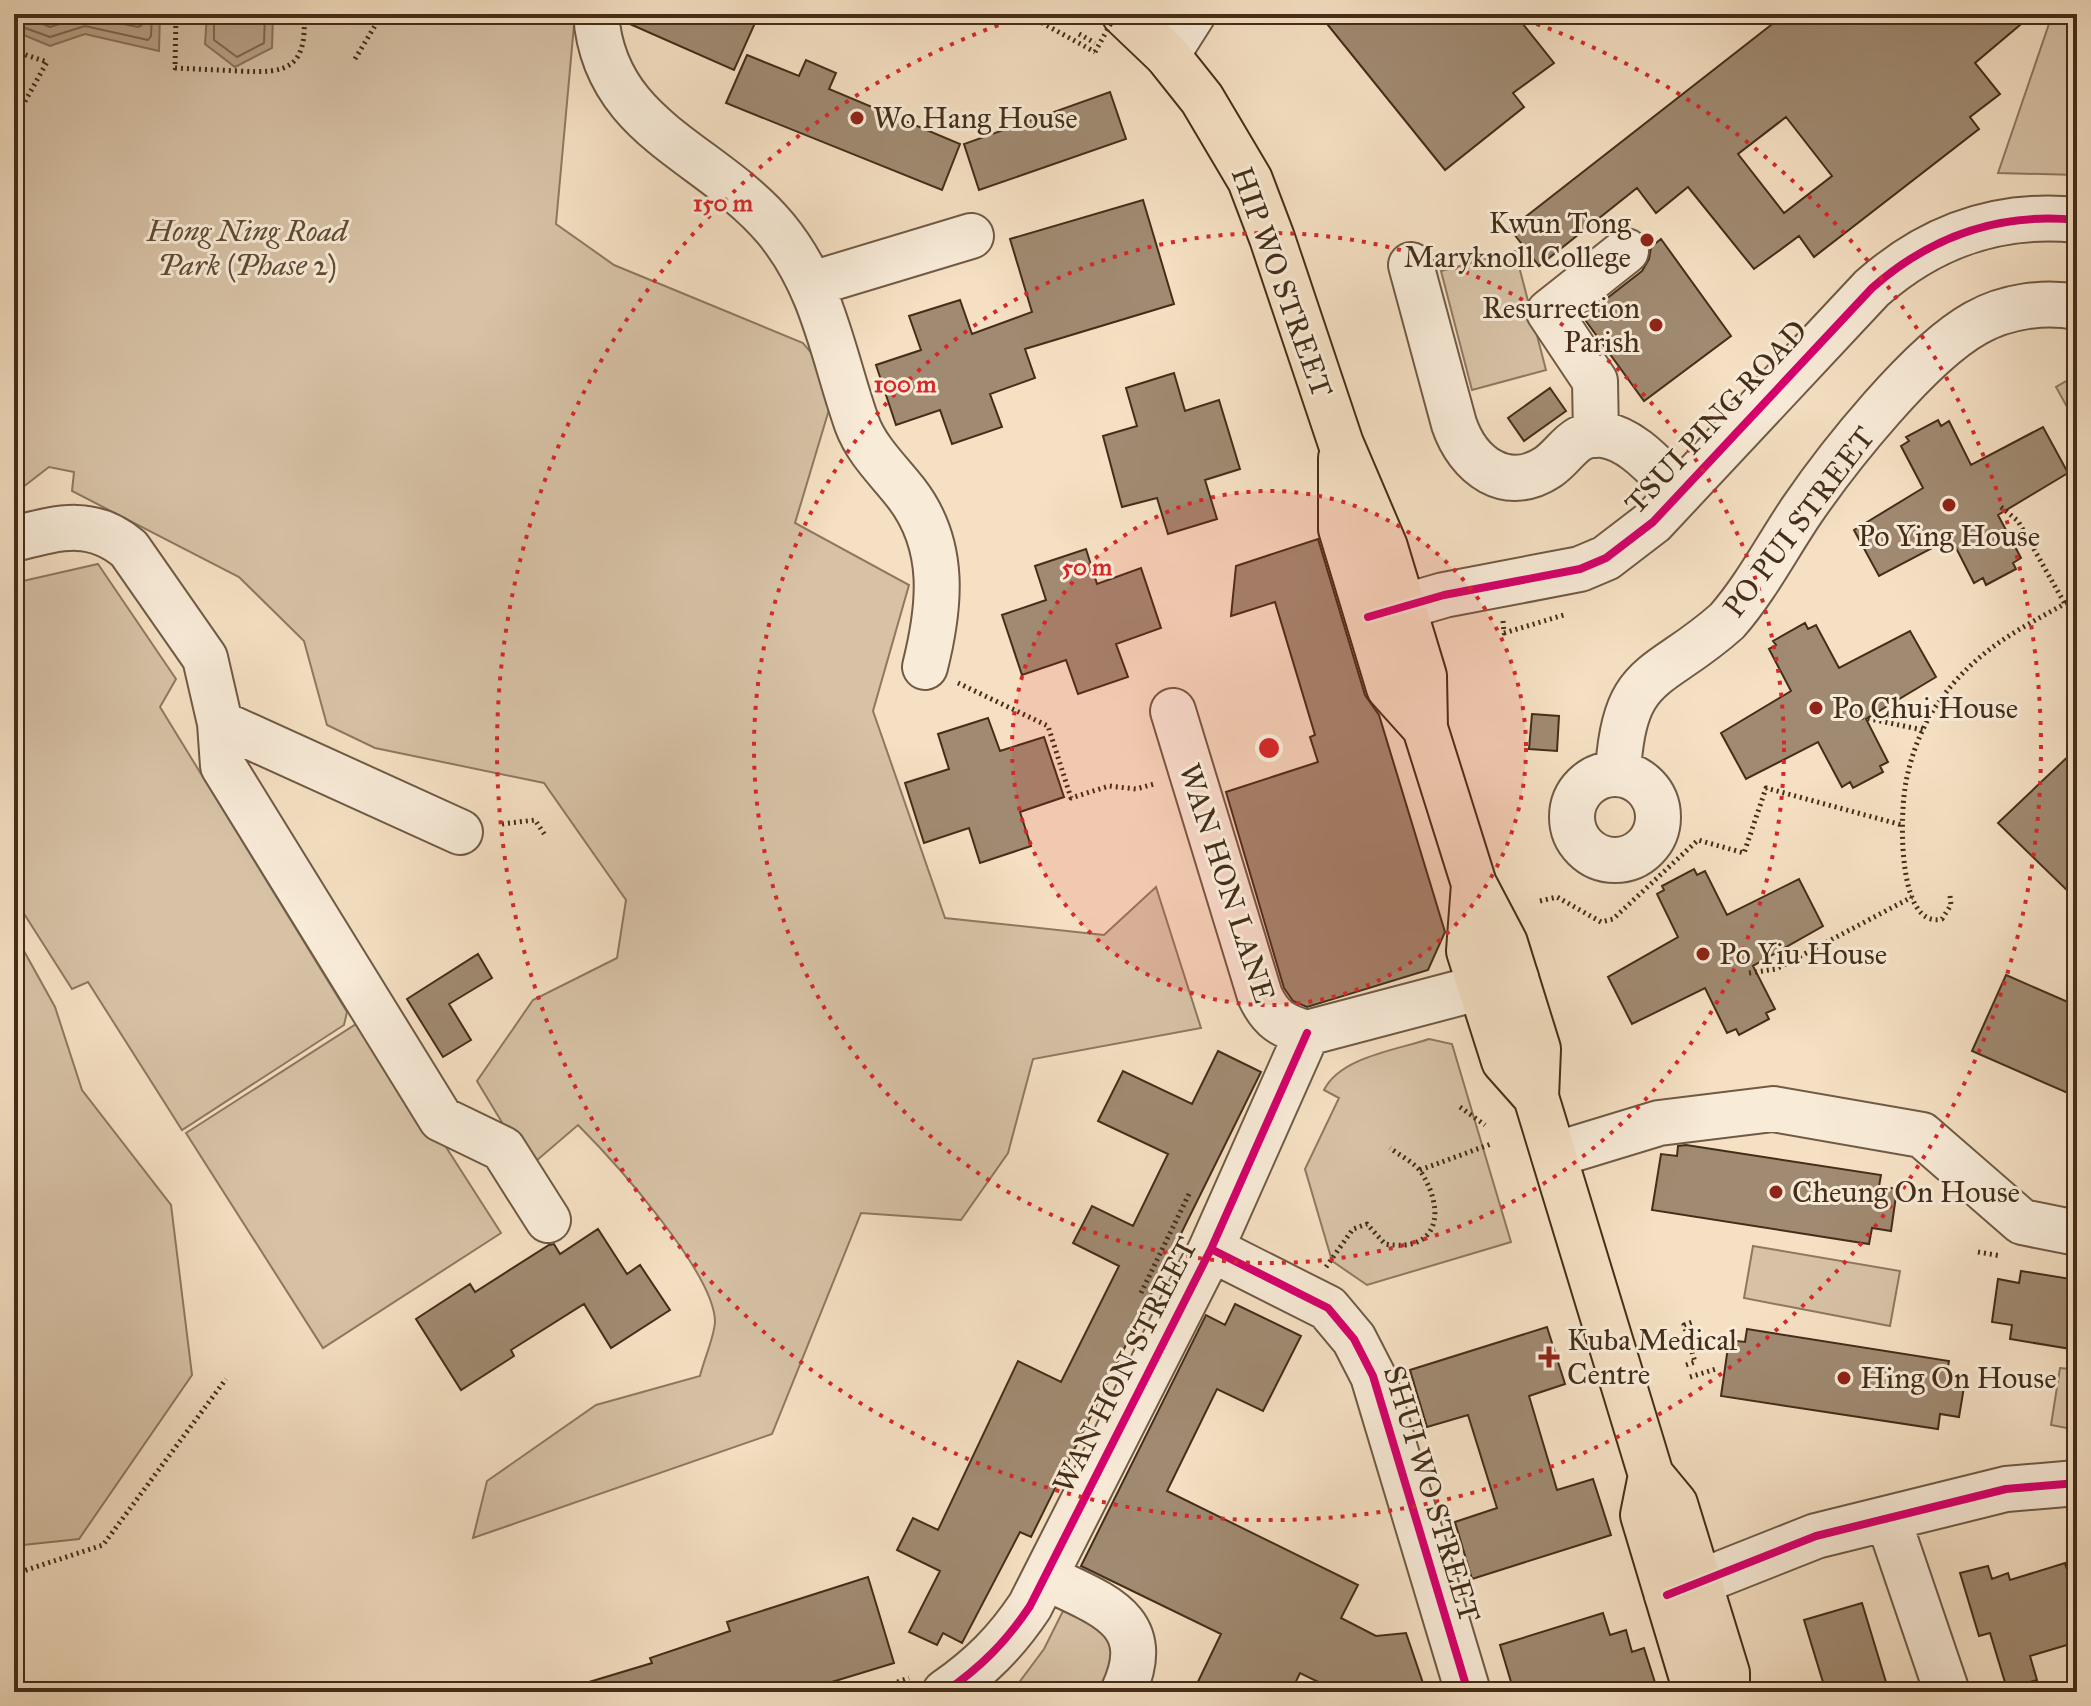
<svg xmlns="http://www.w3.org/2000/svg" width="2091" height="1706" viewBox="0 0 2091 1706" font-family="'IM FELL Great Primer',serif">
  <rect width="100%" height="100%" fill="#f5e0c3"/>
  <filter id="stains"><feTurbulence type="fractalNoise" baseFrequency=".0025" numOctaves="4"/><feColorMatrix values="0 0 0 0 .2 0 0 0 0 .09 0 0 0 0 .02 0 0 0 .5 -.17"/></filter>
  <radialGradient id="worn" r=".72"><stop offset=".6" stop-color="#630" stop-opacity="0"/><stop offset="1" stop-color="#630" stop-opacity=".3"/></radialGradient>
  <path fill="#d7c2a6" stroke="#8e7860" stroke-width="2" d="M14,14H575L556,224L614,265L803,343L837,383L795,523L909,585L873,711L945,918L1104,935L1156,887L1201,1028L1033,1059L1008,1153L961,1220L861,1213L772,1434L473,1538L487,1481L596,1405L700,1376C704,1359 714,1338 715,1322C715,1273 613,1160 578,1125L529,1167L477,1081L533,1000L617,958L626,900L544,783L375,748L327,725L304,641L239,577L72,491L74,472L49,467L14,494Z
    M2062,14H2077V175L1998,173L2051,18Z
    M1515,251L1546,370L1472,390L1441,271Z
    M2077,375V425L2056,387Z
    M98,564L176,679L160,707L347,1012L344,1025L182,1130L88,982L72,989L14,898V583Z
    M14,933L55,1007L82,1090L171,1205L192,1375L79,1539L14,1546Z
    M364,1019L501,1233L323,1348L186,1133Z
    M1429,1039L1452,1044L1511,1242L1367,1285L1332,1261L1305,1169L1339,1098L1324,1090C1340,1057 1397,1050 1429,1039Z
    M1753,1246L1900,1271L1890,1326L1744,1298Z
    M2060,1368L2077,1370V1430L2051,1425Z
    M1064,1609C1110,1632 1123,1642 1100,1692H1012L1044,1649Z"/>
  <path fill="#b9a389" stroke="#8a745c" stroke-width="2" d="M14,14H160L159,51L85,34L50,46L14,31Z
    M207,14H273L272,48L235,67L205,44Z"/>
  <g fill="none" stroke-linecap="round" stroke-linejoin="round">
    <path stroke="#7e6851" stroke-width="2" d="M20,14L50,27L85,16L138,27L142,25V14
      M214,14V40L237,57L264,43L265,14
      M14,24L50,37L85,26L148,40L151,36L152,14"/>
  </g>
  <path fill="#a08a71" stroke="#442d19" stroke-width="2" fill-rule="evenodd" d="M621,14H759L734,70L623,21Z
    M1319,14H1515L1554,63L1513,93L1524,107L1445,170Z
    M1785,14H2033L1975,63L2000,94L1970,117L1979,129L1814,257L1799,236L1754,269L1688,187L1656,213L1637,188L1539,266L1510,229ZM1786,117L1832,176L1784,213L1738,154Z
    M747,55L799,76L806,60L836,73L829,89L960,144L942,190L726,103Z
    M1110,92L1126,139L979,190L964,144Z
    M1143,200L1174,304L1025,349L1035,378L990,394L1002,427L952,444L940,410L896,425L876,365L921,350L909,316L960,300L972,334L1032,312L1010,239Z
    M1661,239L1731,336L1644,401L1583,317L1642,271L1649,259L1651,247Z
    M1174,373L1185,411L1219,400L1240,469L1205,480L1217,519L1168,534L1157,498L1122,507L1103,436L1137,426L1126,388Z
    M1550,388L1566,411L1524,441L1508,418Z
    M1938,420L1941,426L1949,421L1971,465L2043,427L2068,473L1998,515L2021,558L2013,563L2016,569L1986,585L1983,578L1974,583L1951,538L1879,576L1854,530L1923,488L1901,446L1909,441L1906,437Z
    M1318,539L1365,695L1379,715L1445,932L1428,970L1307,1007L1293,1001L1284,988L1226,792L1318,762L1310,737L1315,735L1275,602L1231,616L1236,566Z
    M1086,549L1097,584L1141,568L1161,628L1116,644L1128,677L1078,694L1066,660L1022,675L1002,615L1046,600L1035,566Z
    M1805,623L1808,629L1816,625L1839,668L1910,631L1936,677L1866,719L1888,762L1880,766L1883,772L1853,788L1850,782L1842,787L1818,742L1746,779L1721,733L1791,691L1769,649L1776,645L1773,641Z
    M1532,714L1559,716L1557,751L1529,749Z
    M988,718L1000,751L1044,737L1064,797L1020,812L1031,846L980,863L969,828L924,843L905,783L949,769L938,734Z
    M2077,748V900L1998,823Z
    M1694,869L1697,875L1705,871L1727,915L1799,879L1823,926L1753,966L1775,1009L1766,1013L1769,1019L1739,1035L1736,1029L1727,1033L1705,988L1632,1024L1608,977L1678,937L1657,894L1664,890L1662,886Z
    M478,954L492,978L449,1004L471,1040L443,1057L407,999Z
    M2006,975L2077,1006V1097L1972,1051Z
    M1218,1051L1261,1072L1031,1537L1020,1532L962,1643L943,1633L937,1645L909,1632L940,1571L897,1550L913,1518L938,1530L1018,1361L1061,1382L1119,1266L1073,1243L1092,1206L1133,1226L1168,1154L1098,1121L1123,1071L1192,1104Z
    M1686,1145L1881,1175L1879,1186L1897,1189L1891,1231L1872,1228L1869,1244L1652,1210L1661,1154L1677,1156L1678,1146Z
    M598,1229L627,1274L640,1265L670,1310L611,1348L584,1304L511,1350L514,1356L461,1390L416,1319L470,1284L475,1292L549,1245L554,1244L560,1254Z
    M2021,1271L2077,1280V1350L2010,1339L2012,1325L1992,1322L1998,1279L2019,1283Z
    M1235,1304L1301,1336L1263,1411L1217,1389L1167,1491L1358,1585L1341,1618L1376,1636L1406,1633L1426,1692H1339L1300,1673L1291,1692H1193L1221,1634L1081,1566L1206,1315L1225,1325Z
    M1547,1327L1565,1384L1529,1396L1557,1490L1593,1479L1611,1535L1472,1579L1455,1522L1497,1508L1468,1415L1427,1427L1410,1370Z
    M1747,1329L1949,1361L1947,1372L1966,1375L1959,1417L1940,1414L1938,1429L1721,1396L1729,1340L1745,1342Z
    M2065,1563L2077,1604V1642L2030,1656L2037,1680L2007,1689L1990,1633L1979,1636L1960,1573L1988,1566L1992,1579L2008,1573L2010,1580Z
    M868,1577L894,1663L799,1692H580L579,1685L652,1663L650,1658L730,1631L727,1622Z
    M1862,1603L1889,1692H1826L1804,1620Z
    M1603,1613L1610,1635L1626,1630L1632,1652L1644,1648L1658,1692H1514L1500,1645Z"/>
  <g fill="none" stroke-linecap="round" stroke-linejoin="round">
    <g stroke="#705a44" stroke-width="48">
      <path id="minor" d="M596,14C604,130 711,151 776,229C824,287 833,356 857,424C867,451 889,471 906,493C947,546 940,607 925,667
        M1167,55L1193,14
        M1411,265L1454,424C1468,465 1506,495 1548,467C1567,454 1574,431 1603,435C1634,439 1659,472 1681,492
        M812,284L971,236
        M1596,435L1595,381L1549,312L1626,251
        M14,539C57,528 92,517 129,549L205,658L220,723L223,766L441,1119L503,1149L548,1220
        M1368,617L1444,595L1580,569L1606,558L1653,522L1872,288C1931,236 1998,212 2077,220
        M1173,711L1260,996C1271,1019 1282,1026 1307,1033
        M220,723L460,832
        M1572 817a43 43 0 1 1 86 0a43 43 0 1 1-86 0Z
        M1618,774C1623,667 1659,682 1727,621C1756,588 1777,547 1802,510C1839,456 1920,354 1976,323C2006,306 2044,301 2077,307
        M1307,1033L1516,978
        M1554,1155L1659,1123L1773,1109L1922,1135L2022,1222L2077,1233
        M1211,1249L1328,1308L1354,1339L1373,1376L1468,1692
        M1888,1519L1947,1692
        M1045,1577C1100,1604 1157,1619 1123,1692
        M1667,1595L1816,1536L2006,1489L2077,1483
        M945,1692C981,1667 1006,1642 1030,1606L1211,1249L1307,1033"/>
    </g>
    <g stroke="#442d19" stroke-width="48">
      <path id="major" d="M1124,14L1167,55L1202,99L1250,180L1272,238L1341,444L1385,547L1424,676L1425,728L1474,884L1505,943L1538,1049L1536,1097L1651,1475L1675,1504L1727,1673V1692
        M1341,458V529L1389,688L1425,728
        M1474,884L1469,951L1504,1061L1536,1097
        M1651,1475L1643,1515L1694,1685L1701,1692"/>
    </g>
    <path stroke="#442d19" stroke-width="5" stroke-dasharray="2 4" stroke-linecap="butt" d="M176,14L175,68C196,69 217,70 239,71C288,74 307,68 304,14
      M1026,14L1095,52
      M1079,34L1095,43
      M14,51L47,62L14,121
      M355,59L382,14
      M2001,507L2018,521L2065,604
      M1503,621L1504,633L1567,614
      M958,683L1048,726L1071,798L1109,786L1136,789L1154,784
      M1856,716L1923,730
      M502,824L535,820L545,835
      M1950,896L1951,905L1942,919C1896,930 1900,810 1906,782C1911,755 1922,726 1938,703C1977,648 2020,629 2077,597
      M1540,901L1557,897L1601,922L1613,919L1698,840L1744,853L1766,788L1902,825
      M1749,973L1776,969L1912,897
      M1460,1107L1485,1125
      M1420,1170L1491,1144
      M1978,1252L2001,1256
      M1326,1267L1353,1229L1367,1224L1385,1244C1439,1253 1446,1211 1421,1172C1415,1163 1399,1155 1390,1148
      M1141,1293L1189,1194
      M1686,1365L1695,1362L1684,1325L1695,1321
      M1690,1377L1716,1369
      M14,1574L103,1545L226,1379
      M869,1692L909,1678"/>
    <use href="#minor" stroke="#f8ebd8" stroke-width="44"/>
    <use href="#major" stroke="#f5e0c3" stroke-width="44"/>
    <path stroke="#442d19" stroke-width="5" stroke-dasharray="2 4" stroke-linecap="butt" d="M1095,52L1116,14"/>
    <g stroke="#f8ebd8" stroke-width="13">
      <path id="cycleway" d="M1368,617L1444,595L1580,569L1606,558L1653,522L1872,288C1931,236 1998,212 2077,220
        M1211,1249L1328,1308L1354,1339L1373,1376L1468,1692
        M1667,1595L1816,1536L2006,1489L2077,1483
        M945,1692C981,1667 1006,1642 1030,1606L1211,1249L1307,1033"/>
    </g>
    <use href="#cycleway" stroke="#d6006c" stroke-width="8"/>
  </g>
  <circle cx="1269" cy="748" r="257" fill="#d62828" fill-opacity=".12"/>
  <g fill="none" stroke="#d62828" stroke-width="4" stroke-dasharray="4 8">
    <circle cx="1269" cy="748" r="257"/>
    <circle cx="1269" cy="748" r="515"/>
    <path d="M1514 16A772 772 0 1 1 1024 16"/>
  </g>
  <g fill="#8f2418" stroke="#f8ebd8" stroke-width="3">
    <circle cx="857" cy="118" r="8"/>
    <circle cx="1647" cy="240" r="8"/>
    <circle cx="1656" cy="325" r="8"/>
    <circle cx="1949" cy="505" r="8"/>
    <circle cx="1816" cy="708" r="8"/>
    <circle cx="1703" cy="954" r="8"/>
    <circle cx="1776" cy="1192" r="8"/>
    <path d="M1545 1345h8v8h8v8h-8v8h-8v-8h-8v-8h8z"/>
    <circle cx="1844" cy="1378" r="8"/>
  </g>
  <g text-anchor="middle" dominant-baseline="central" stroke-width="6" stroke-linejoin="round" paint-order="stroke">
    <g font-size="30" fill="#442d19" stroke="#f8ebd8" text-anchor="start">
      <text x="873" y="118">Wo Hang House</text>
      <text x="1631" y="223" text-anchor="end">Kwun Tong<tspan x="1631" dy="34">Maryknoll College</tspan></text>
      <text x="1640" y="308" text-anchor="end">Resurrection<tspan x="1640" dy="34">Parish</tspan></text>
      <text x="1949" y="536" text-anchor="middle">Po Ying House</text>
      <text x="1832" y="708">Po Chui House</text>
      <text x="1719" y="954">Po Yiu House</text>
      <text x="1792" y="1192">Cheung On House</text>
      <text x="1567" y="1340">Kuba Medical<tspan x="1567" dy="34">Centre</tspan></text>
      <text x="1860" y="1378">Hing On House</text>
    </g>
    <g font-size="30" font-style="italic" fill="#614b35" stroke="#f8ebd8">
      <text x="247" y="231">Hong Ning Road<tspan x="247" dy="34">Park (Phase 2)</tspan></text>
    </g>
    <g font-size="30" fill="#442d19" stroke="#f8ebd8">
      <text transform="translate(1282 282) rotate(70)">HIP WO STREET</text>
      <text transform="translate(1716 417) rotate(-47)">TSUI PING ROAD</text>
      <text transform="translate(1799 522) rotate(-53)">PO PUI STREET</text>
      <text transform="translate(1227 883) rotate(72)">WAN HON LANE</text>
      <text transform="translate(1125 1365) rotate(-63)">WAN HON STREET</text>
      <text transform="translate(1432 1494) rotate(73)">SHUI WO STREET</text>
    </g>
  </g>
  <circle cx="1269" cy="748" r="12" fill="#d62828" stroke="#f8ebd8" stroke-width="4"/>
  <g font-size="24" text-anchor="middle" font-weight="bold" fill="#d62828" stroke="#f8ebd8" stroke-width="6" stroke-linejoin="round" paint-order="stroke">
    <text x="723" y="211">150 m</text>
    <text x="905" y="392">100 m</text>
    <text x="1087" y="575">50 m</text>
  </g>
  <rect width="2091" height="1706" fill="none" stroke="#f5e0c3" stroke-width="48"/>
  <rect x="16" y="16" width="2059" height="1674" fill="none" stroke="#442d19" stroke-width="4"/>
  <rect x="24" y="24" width="2043" height="1658" fill="none" stroke="#442d19" stroke-width="2"/>
  <rect width="100%" height="100%" filter="url(#stains)"/>
  <rect width="100%" height="100%" fill="url(#worn)"/>
</svg>
